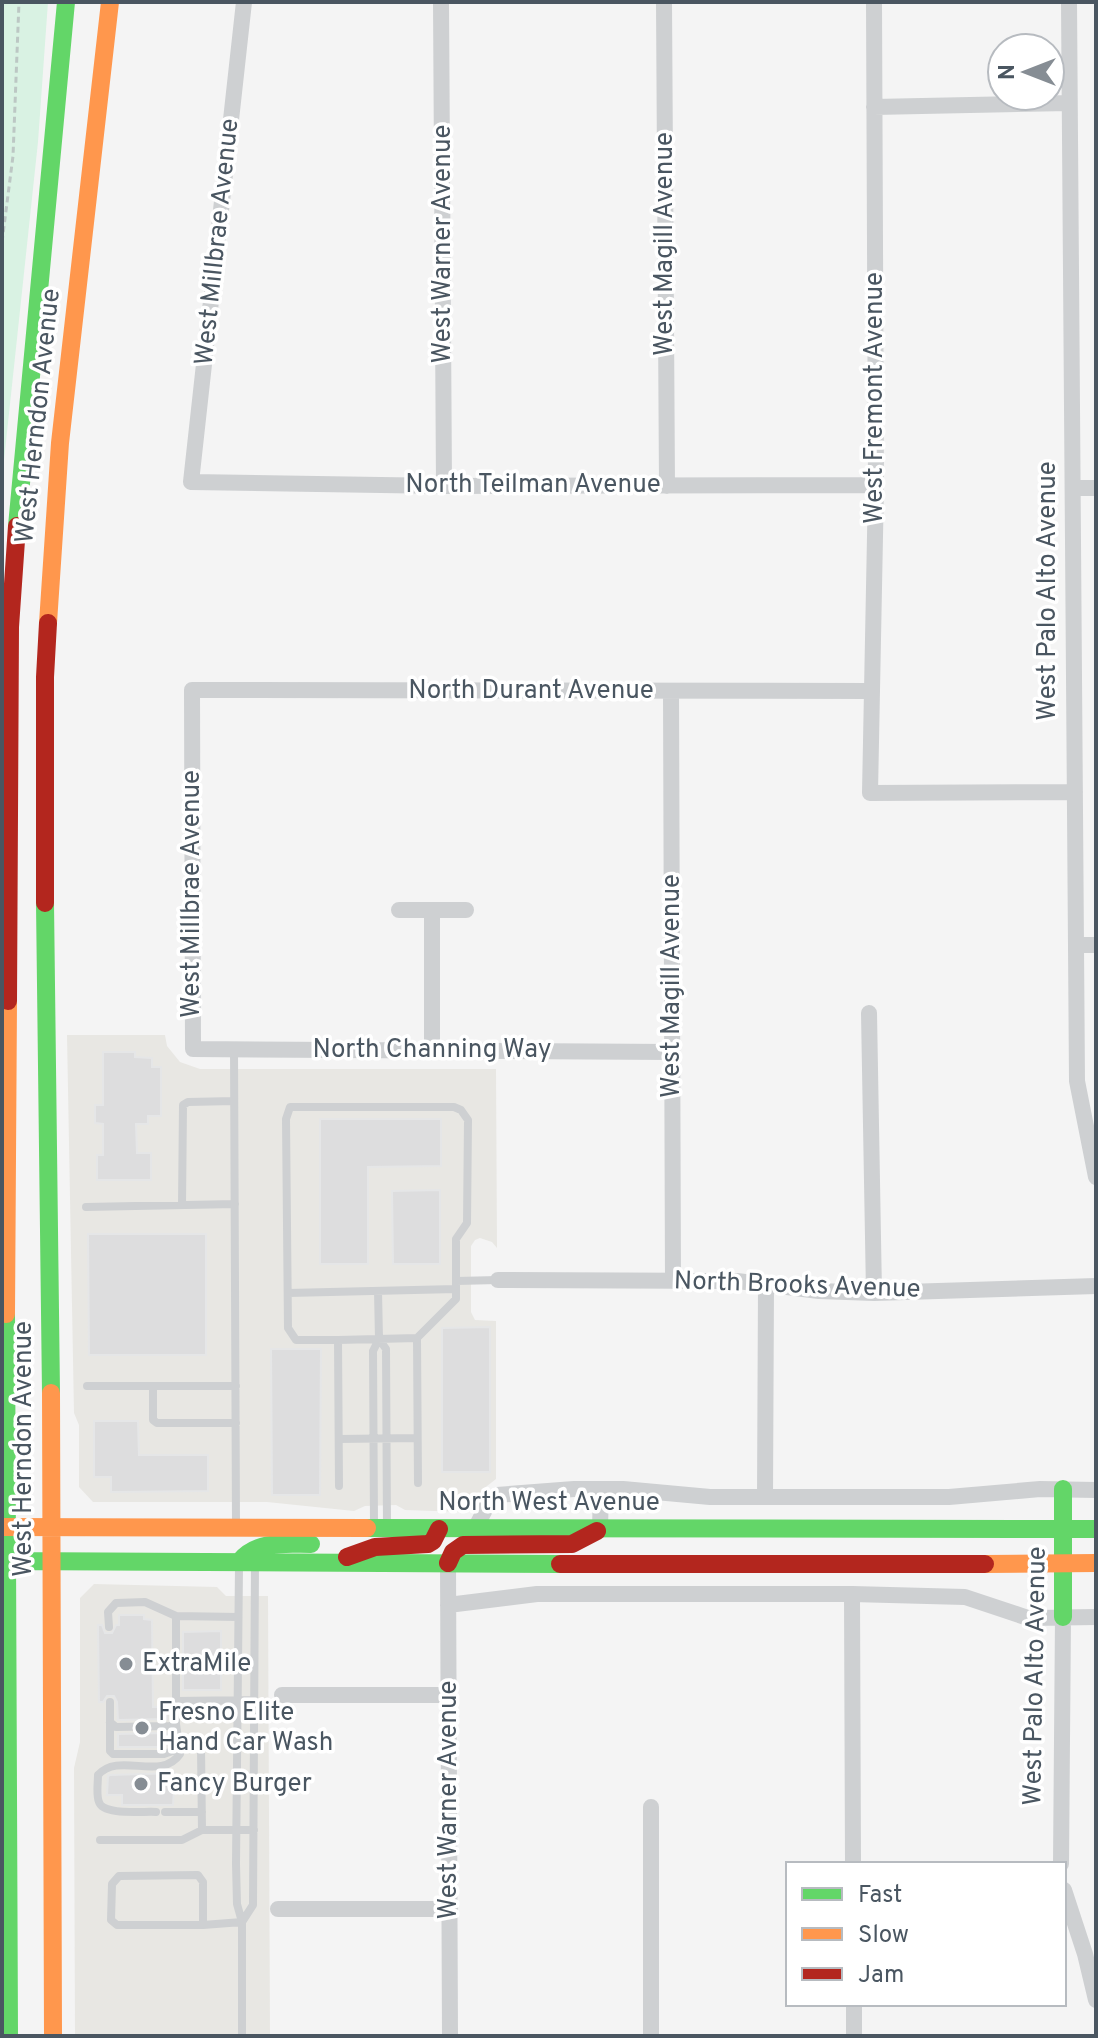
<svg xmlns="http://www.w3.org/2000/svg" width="1098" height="2038" viewBox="0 0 1098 2038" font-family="Overpass,sans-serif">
  <rect width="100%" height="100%" fill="#f4f4f4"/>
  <path fill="#e8e7e3" d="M67,1035H165L167,1046L180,1062L200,1069H496L497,1248L492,1242L480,1238L475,1240L471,1246V1312L475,1320L496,1321V1479L482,1490L473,1509L464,1512L405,1510L396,1505L365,1506L354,1511L267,1502H93L79,1487V1425L74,1413Z
    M94,1584L217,1587L226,1596H268L270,2036H75L74,1768L80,1742V1598Z"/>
  <path fill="#d9f2e3" d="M2,2H48L38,142L2,479Z"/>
  <path fill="#ddddde" stroke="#e5e6e7" stroke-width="2" d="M103,1052H135V1057L152,1058V1067H161V1116H148V1124H136L137,1153H151V1180H97V1155H103V1124L95,1123V1105H103Z
    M320,1119H441V1166L368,1167V1264H320Z
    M440,1190V1264H393L392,1191Z
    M88,1234H206V1355H89Z
    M490,1327V1472H442V1328Z
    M271,1349H321L320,1495H272Z
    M94,1421H138L139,1455H208V1491L111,1492V1477H94Z
    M119,1615H144V1619L152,1620L153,1707H167V1719L118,1720L117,1702L114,1696H107L103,1702H99L98,1625H102L105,1633H112L116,1625H119Z
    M221,1631V1690H183V1632Z
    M167,1733V1745L163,1747H118V1734Z
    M175,1773L173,1805H122V1795H107L108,1776L110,1775Z"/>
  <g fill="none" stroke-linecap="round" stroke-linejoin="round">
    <path stroke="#bcc7c4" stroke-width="3" stroke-dasharray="6 4" stroke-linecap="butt" d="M2,242L13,156L19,2"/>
    <path stroke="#ced0d2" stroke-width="8" d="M234,1049L236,1524
      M182,1205L183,1105L188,1102L234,1101
      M86,1207L235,1204
      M288,1293L456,1289
      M379,1339L386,1349L387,1527
      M338,1340L417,1338
      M87,1386H236
      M153,1386V1420L157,1423H236
      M339,1439L417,1438
      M418,1483L417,1338L456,1299V1281
      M339,1486L338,1340H296L288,1328L286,1119L290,1107H454L461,1110L468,1120L467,1223L456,1239V1281L498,1280
      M374,1524L373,1351L379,1339L378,1291
      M239,1566L236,1864L237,1904L242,1922V2036
      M109,1627L108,1612L116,1603L145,1602L176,1616L238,1617
      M176,1701L254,1700
      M110,1702V1751L113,1754H164L181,1748H201L202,1830H254
      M110,1722L116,1727L170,1726L176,1724
      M156,1812C144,1811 103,1816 99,1802C96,1795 98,1783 98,1775C119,1751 161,1782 180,1754L176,1724V1616
      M165,1812H202
      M100,1840H182L202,1830
      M242,1922L253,1905L255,1563
      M203,1925V1882L198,1875L119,1876L112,1884L111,1920L117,1925H203L242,1922"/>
    <path stroke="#ced0d2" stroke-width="16" d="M244,2L191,482L444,486L876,485
      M441,2L444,486
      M664,2L667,486
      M874,2L876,485L870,793L1075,792
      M1069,2L1077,1081L1096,1177
      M874,107L1069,103
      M1074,488H1096
      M671,692L673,1281
      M399,910H466
      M432,910V1050
      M1076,945H1096
      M869,1013L874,1293
      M672,1052L193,1049L192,690L870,691
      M498,1280L737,1281L819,1291L874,1293L1096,1286
      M765,1497L766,1285
      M476,1527L491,1498L497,1495L574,1489H623L710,1497H949L1040,1489L1096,1490
      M600,1529L601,1489
      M448,1563L450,2036
      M852,1594L853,1864
      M448,1605L537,1594H852L965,1597L1028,1618L1096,1617
      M282,1695H449
      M651,1807V2036
      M1061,1864L1063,1617
      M1064,1890L1085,1954L1096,2000
      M278,1909H450
      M854,2004V2036"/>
    <path stroke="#63d668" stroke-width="18" d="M17,526L66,2
      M45,903L51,1393
      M6,1314L9,2036
      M1063,1489V1617
      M367,1528L1096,1529
      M2,1561L560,1564
      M240,1561C257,1540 287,1544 311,1544"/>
    <path stroke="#ff974d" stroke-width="18" d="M48,623L60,443L110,2
      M6,1314L8,1001
      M51,1393L53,2036
      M2,1527L367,1528
      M985,1564L1096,1563"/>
    <path stroke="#b3261e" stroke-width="18" d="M45,903V677L48,623
      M8,1001L10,627L17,526
      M347,1557L375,1547L428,1544L433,1541L439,1529
      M448,1563L453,1552L463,1545L572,1544L597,1531
      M560,1564H985"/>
  </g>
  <g fill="#868d94" stroke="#fff" stroke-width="3">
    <circle cx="126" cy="1664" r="8"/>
    <circle cx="142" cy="1728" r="8"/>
    <circle cx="141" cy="1784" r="8"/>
  </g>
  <g text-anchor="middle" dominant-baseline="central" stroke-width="7" stroke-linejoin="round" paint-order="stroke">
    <g font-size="26" fill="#4a5661" stroke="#fff">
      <text transform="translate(218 242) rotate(-84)">West Millbrae Avenue</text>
      <text transform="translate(443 244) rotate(-90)">West Warner Avenue</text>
      <text transform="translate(665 244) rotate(-90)">West Magill Avenue</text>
      <text transform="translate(875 398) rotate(-90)">West Fremont Avenue</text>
      <text transform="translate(39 416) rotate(-84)">West Herndon Avenue</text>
      <text x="533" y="485">North Teilman Avenue</text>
      <text transform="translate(1048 591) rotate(-90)">West Palo Alto Avenue</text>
      <text x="531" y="691">North Durant Avenue</text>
      <text transform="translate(192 894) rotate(-90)">West Millbrae Avenue</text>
      <text transform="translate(672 986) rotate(-90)">West Magill Avenue</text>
      <text x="432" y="1050">North Channing Way</text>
      <text transform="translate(797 1286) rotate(2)">North Brooks Avenue</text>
      <text transform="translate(24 1449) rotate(-90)">West Herndon Avenue</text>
      <text x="549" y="1503">North West Avenue</text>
      <text transform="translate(1036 1676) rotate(-89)">West Palo Alto Avenue</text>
      <text transform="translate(449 1800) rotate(-90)">West Warner Avenue</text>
    </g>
    <g font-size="26" fill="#4a5661" stroke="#fff" text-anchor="start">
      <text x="142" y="1664">ExtraMile</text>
      <text x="158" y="1713">Fresno Elite<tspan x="158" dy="30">Hand Car Wash</tspan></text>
      <text x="157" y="1784">Fancy Burger</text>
    </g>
  </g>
  <rect width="1098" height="2038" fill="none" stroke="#4a5661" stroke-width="8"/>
  <rect x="786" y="1862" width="280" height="144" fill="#ffffff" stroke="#b7bbc0" stroke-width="2"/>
  <rect x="802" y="1888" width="40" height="12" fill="#63d668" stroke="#b7bbc0" stroke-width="2"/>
  <text x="858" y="1902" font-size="24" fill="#4a5661">Fast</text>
  <rect x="802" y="1928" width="40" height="12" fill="#ff974d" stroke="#b7bbc0" stroke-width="2"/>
  <text x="858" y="1942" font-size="24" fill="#4a5661">Slow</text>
  <rect x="802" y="1968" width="40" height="12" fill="#b3261e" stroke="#b7bbc0" stroke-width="2"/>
  <text x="858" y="1982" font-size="24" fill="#4a5661">Jam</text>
  <g transform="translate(1026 72) rotate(270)"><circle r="38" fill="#ffffff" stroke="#b7bbc0" stroke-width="2"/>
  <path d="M0-6L14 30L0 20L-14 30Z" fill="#868d94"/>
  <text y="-12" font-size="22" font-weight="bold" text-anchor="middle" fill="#4a5661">N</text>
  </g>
</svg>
